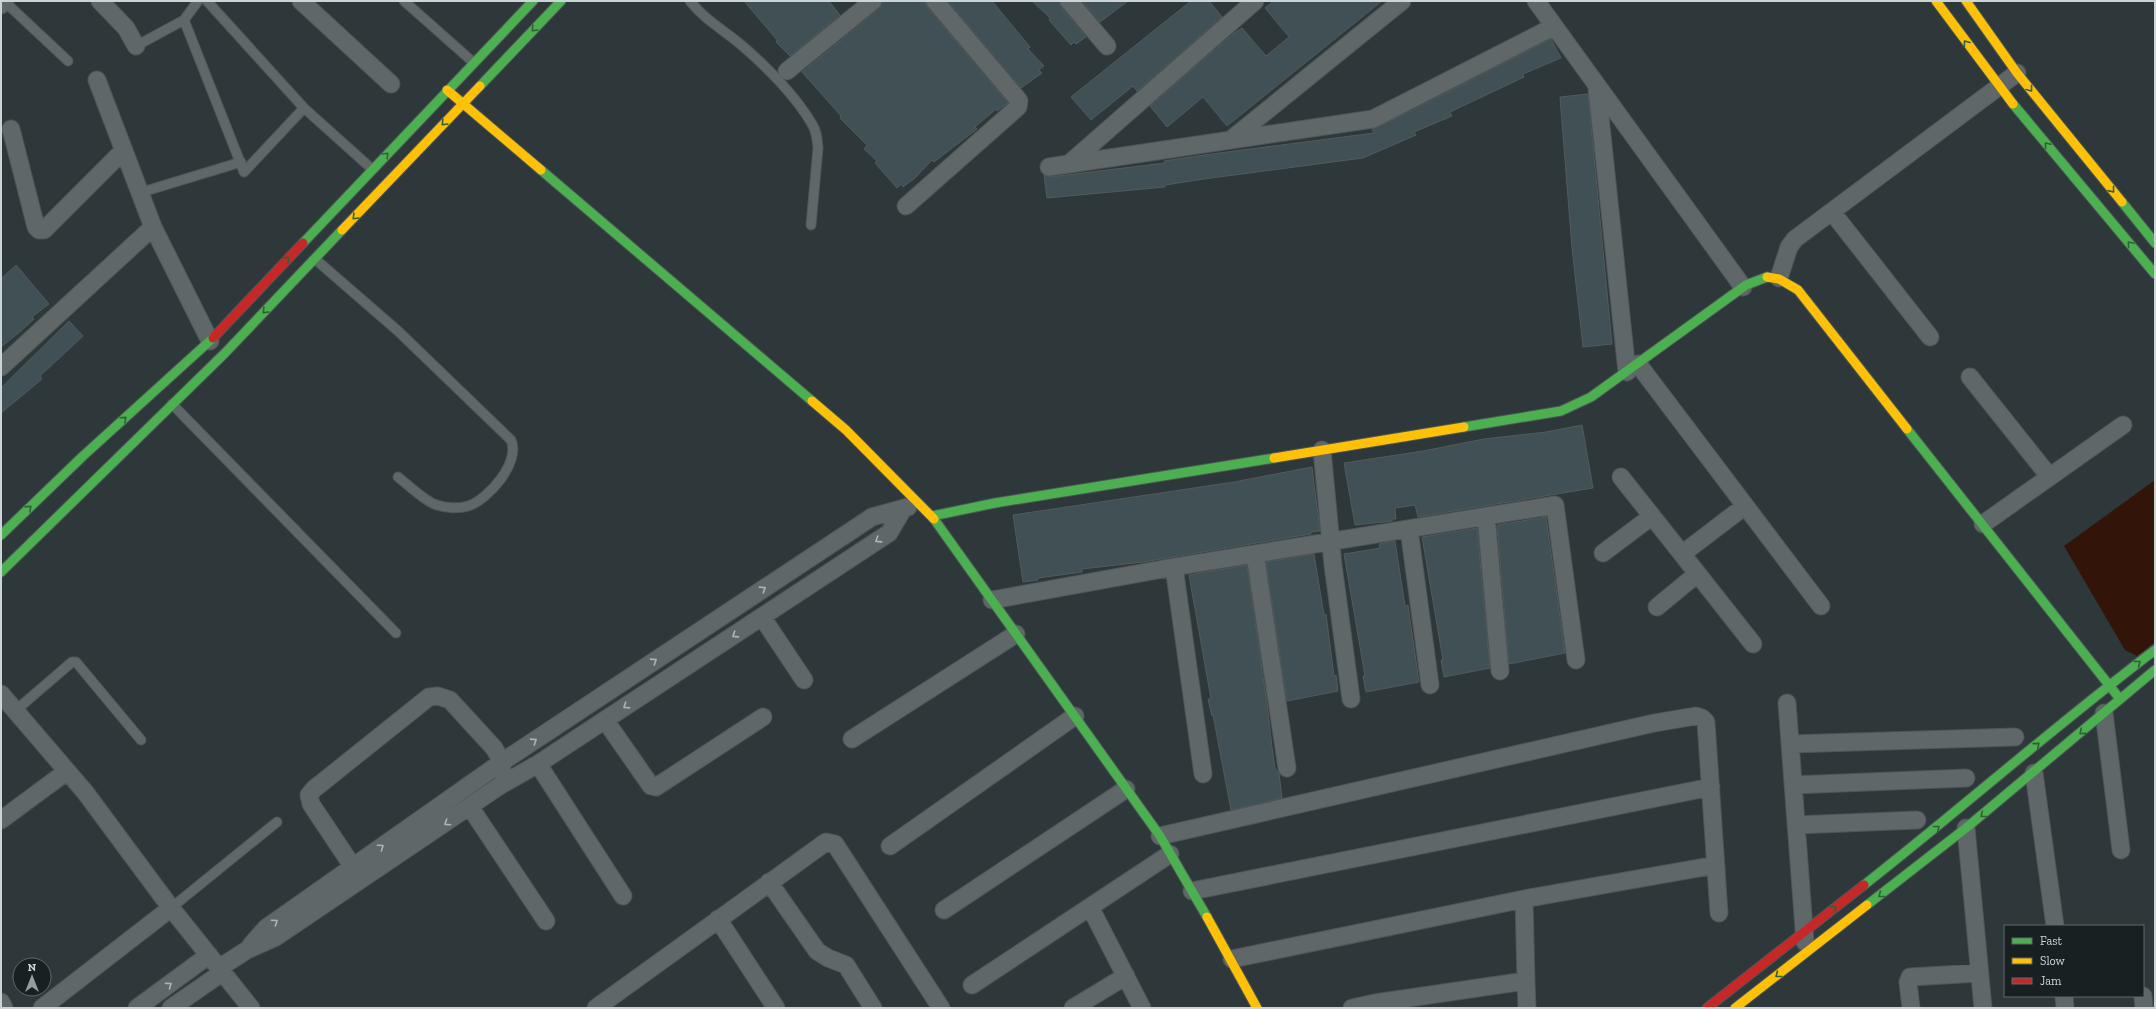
<svg xmlns="http://www.w3.org/2000/svg" width="2156" height="1009" viewBox="0 0 2156 1009" font-family="'Zilla Slab',serif">
  <rect width="100%" height="100%" fill="#2e3739"/>
  <path fill="#331408" d="M2155,480V642L2137,656L2125,650L2064,546Z"/>
  <path fill="#415054" stroke="#535a5c" d="M744,1H829L840,15L790,56L776,42L777,40Z
    M883,1H925L927,7L1008,103L997,111L996,109L975,127L977,129L934,162L932,160L915,178L903,187L901,184L897,188L875,163L877,161L864,149L867,145L840,118L841,116L802,72L879,9Z
    M948,1H992L1030,47L1028,49L1044,66L1039,70L1042,73L1021,88Z
    M1032,1H1059L1061,7L1086,37L1076,44L1074,42L1071,45L1049,20L1050,18Z
    M1082,1H1128L1100,22Z
    M1191,1H1209L1222,17L1137,91L1133,86L1091,120L1071,97Z
    M1274,1H1382L1227,126L1203,97L1167,127L1150,106L1234,33L1242,28L1266,56L1289,37L1265,8Z
    M1551,39L1561,58L1523,74L1524,77L1450,112L1452,116L1414,132L1416,135L1363,158L1204,179L1165,185V187L1047,198L1044,175L1050,177L1165,163L1164,161L1204,155L1374,133L1372,129L1409,112Z
    M1588,94L1612,344L1583,347L1572,248L1560,97Z
    M16,265L49,304L32,317L34,319L21,331L1,347V279Z
    M69,321L83,336L40,376L42,379L1,413V388Z
    M1582,425L1593,488L1418,517L1415,505L1395,508L1396,519H1392V521L1355,525L1344,463L1423,451L1484,439L1546,432Z
    M1312,467L1320,531L1311,532V534L1143,562L1082,569V572L1038,578V580L1023,582L1013,515L1234,482Z
    M1546,517L1565,653L1509,664L1497,525Z
    M1477,528L1490,668L1444,677L1441,660H1443L1422,537Z
    M1395,541L1405,606L1408,605L1419,682L1366,692L1363,676H1365L1344,554L1375,549L1380,548L1379,544Z
    M1314,554L1324,615L1326,614L1334,676L1336,675L1338,691L1287,701L1266,562Z
    M1247,565L1267,704L1272,747L1275,768L1279,773L1282,798L1231,810L1213,715L1212,716L1208,699H1211L1189,575Z"/>
  <g fill="none" stroke-linecap="round" stroke-linejoin="round">
    <g stroke="#4d5657" stroke-width="11">
      <path id="lane" d="M4,1L68,61
        M207,1L304,108L372,169
        M404,1L474,63
        M690,1C704,19 722,29 739,43C764,64 796,96 812,124C817,132 817,139 818,148L811,225
        M184,20L244,172L304,108
        M136,46L184,20L198,1
        M139,193L241,162
        M315,259L398,331L511,440C521,462 488,500 468,506C459,509 446,508 437,505C427,503 407,484 398,477
        M172,404L396,633
        M15,711L72,662H76L141,740
        M171,908L277,822"/>
    </g>
    <g stroke="#4d5657" stroke-width="19">
      <path id="street" d="M100,1L126,28L136,46
        M301,1L391,84
        M1069,1L1107,46
        M1536,1L1743,287
        M1,5L5,1
        M787,71L873,1
        M1597,88L1627,372
        M11,129L36,227L39,230H44L124,150
        M1233,138L1402,1
        M1070,163L1255,1
        M1049,167L1373,119L1553,27
        M906,206L1018,107L1019,101L1016,97L935,1
        M1832,212L1930,337
        M153,227L210,341
        M1779,278L1789,247L1795,239L2017,73
        M1638,364L1821,606
        M1,367L153,227L97,80
        M1970,377L2049,476
        M1322,450L1333,565L1351,699
        M1621,477L1682,554
        M1745,506L1682,554L1753,644
        M1486,516L1500,671
        M1983,524L2123,425
        M1409,529L1430,685
        M1603,553L1651,517
        M1255,554L1287,768
        M1174,567L1203,774
        M992,600L1174,567L1555,505L1576,660
        M1657,607L1697,574
        M762,617L804,680
        M1,694L85,792L171,908L251,1008
        M1787,703L1805,942
        M2104,713L2121,850
        M605,720L651,786L656,787L763,717
        M852,739L1016,634
        M1790,744L2015,737
        M538,764L623,896
        M2034,773L2055,926
        M1793,785L1966,778
        M470,807L546,921
        M1,820L66,772
        M1796,825L1917,820
        M1966,828L1983,1008
        M1160,836L1654,723L1696,716L1702,718L1706,722L1719,913
        M890,846L1075,716
        M353,867L311,804L309,795L314,789L429,697L438,696L450,700L494,748L502,762V773
        M769,882L817,951L828,958L846,965L873,1008
        M1192,891L1711,787
        M1090,907L1142,1008
        M944,910L1126,789
        M718,919L776,1008
        M251,945L266,928L502,762L872,517L908,507
        M1232,959L1524,899L1716,865
        M219,968L247,950L276,937L501,785L538,764L889,533L902,511
        M1526,981L1527,1008
        M972,985L1170,854
        M2064,996L2065,1008
        M2143,996L2144,1008
        M1,1002L4,1008
        M42,1008L171,908
        M137,1008L209,955
        M171,1008L223,972
        M596,1008L826,842L835,844L941,1008
        M1073,1008L1126,976
        M1352,1008L1375,1003L1526,981L1524,899
        M1911,1008L1908,982L1910,977L1979,973"/>
    </g>
    <g stroke="#4d5657" stroke-width="11">
      <path id="fast" d="M480,86L561,1
        M2013,104L2155,274
        M541,170L812,401
        M2122,202L2155,243
        M303,243L533,1
        M1464,427L1561,411L1591,397L1746,285L1767,277
        M1907,429L2120,699
        M932,516L995,503L1274,458
        M934,519L1160,836L1207,917
        M1,535L83,456L213,338
        M1,572L225,353L342,230
        M1864,885C1962,808 2056,725 2155,650
        M1867,905L1966,828L2155,670"/>
    </g>
    <g stroke="#4d5657" stroke-width="11">
      <path id="slow" d="M1936,1L2013,104
        M1966,1L2017,73L2122,202
        M447,90L541,170
        M342,230L480,86
        M1767,277L1779,279L1798,290L1907,429
        M812,401L846,430L934,519
        M1274,458L1464,427
        M1207,917L1257,1008
        M1735,1008L1867,905"/>
    </g>
    <g stroke="#4d5657" stroke-width="11">
      <path id="jam" d="M213,338L303,243
        M1707,1008L1864,885"/>
    </g>
    <use href="#lane" stroke="#606769" stroke-width="9"/>
    <use href="#street" stroke="#606769" stroke-width="17"/>
    <use href="#fast" stroke="#4caf50" stroke-width="9"/>
    <use href="#slow" stroke="#ffc107" stroke-width="9"/>
    <use href="#jam" stroke="#c62828" stroke-width="9"/>
  </g>
  <defs><path id="oneway-chevron" d="M-2-3.5L2.5 0L-2 3.5" fill="none" stroke-width="1.6" stroke-linecap="round" stroke-linejoin="round"/></defs>
  <g stroke="#2f6036">
    <use href="#oneway-chevron" transform="translate(534 29) rotate(134)"/>
    <use href="#oneway-chevron" transform="translate(1966 43) rotate(-126)"/>
    <use href="#oneway-chevron" transform="translate(2030 89) rotate(52)"/>
    <use href="#oneway-chevron" transform="translate(444 123) rotate(134)"/>
    <use href="#oneway-chevron" transform="translate(2047 145) rotate(-130)"/>
    <use href="#oneway-chevron" transform="translate(386 155) rotate(-46)"/>
    <use href="#oneway-chevron" transform="translate(2112 190) rotate(51)"/>
    <use href="#oneway-chevron" transform="translate(355 217) rotate(134)"/>
    <use href="#oneway-chevron" transform="translate(2130 244) rotate(-130)"/>
    <use href="#oneway-chevron" transform="translate(287 259) rotate(-47)"/>
    <use href="#oneway-chevron" transform="translate(265 311) rotate(134)"/>
    <use href="#oneway-chevron" transform="translate(124 419) rotate(-42)"/>
    <use href="#oneway-chevron" transform="translate(29 508) rotate(-44)"/>
    <use href="#oneway-chevron" transform="translate(2138 663) rotate(-37)"/>
    <use href="#oneway-chevron" transform="translate(2082 732) rotate(139)"/>
    <use href="#oneway-chevron" transform="translate(2037 745) rotate(-40)"/>
    <use href="#oneway-chevron" transform="translate(1983 815) rotate(141)"/>
    <use href="#oneway-chevron" transform="translate(1937 828) rotate(-38)"/>
    <use href="#oneway-chevron" transform="translate(1881 895) rotate(142)"/>
    <use href="#oneway-chevron" transform="translate(1834 908) rotate(-38)"/>
    <use href="#oneway-chevron" transform="translate(1778 975) rotate(142)"/>
  </g>
  <g stroke="#abb4b6">
    <use href="#oneway-chevron" transform="translate(878 540) rotate(147)"/>
    <use href="#oneway-chevron" transform="translate(763 589) rotate(-33)"/>
    <use href="#oneway-chevron" transform="translate(735 635) rotate(147)"/>
    <use href="#oneway-chevron" transform="translate(654 661) rotate(-33)"/>
    <use href="#oneway-chevron" transform="translate(626 706) rotate(147)"/>
    <use href="#oneway-chevron" transform="translate(534 741) rotate(-33)"/>
    <use href="#oneway-chevron" transform="translate(447 823) rotate(146)"/>
    <use href="#oneway-chevron" transform="translate(381 847) rotate(-35)"/>
    <use href="#oneway-chevron" transform="translate(275 922) rotate(-35)"/>
    <use href="#oneway-chevron" transform="translate(169 985) rotate(-36)"/>
  </g>
  <rect width="2156" height="1009" fill="none" stroke="#cbd5d7" stroke-width="4"/>
  <rect x="2004" y="925" width="140" height="72" fill="#182021" stroke="#60686a"/>
  <rect x="2012" y="938" width="20" height="6" fill="#4caf50" stroke="#60686a"/>
  <text x="2040" y="945" font-size="12" fill="#cbd5d7">Fast</text>
  <rect x="2012" y="958" width="20" height="6" fill="#ffc107" stroke="#60686a"/>
  <text x="2040" y="965" font-size="12" fill="#cbd5d7">Slow</text>
  <rect x="2012" y="978" width="20" height="6" fill="#c62828" stroke="#60686a"/>
  <text x="2040" y="985" font-size="12" fill="#cbd5d7">Jam</text>
  <g transform="translate(32 977)"><circle r="19" fill="#182021" stroke="#60686a"/>
  <path d="M0-3L7 15L0 10L-7 15Z" fill="#949ea0"/>
  <text y="-6" font-size="11" font-weight="bold" text-anchor="middle" fill="#cbd5d7">N</text>
  </g>
</svg>
